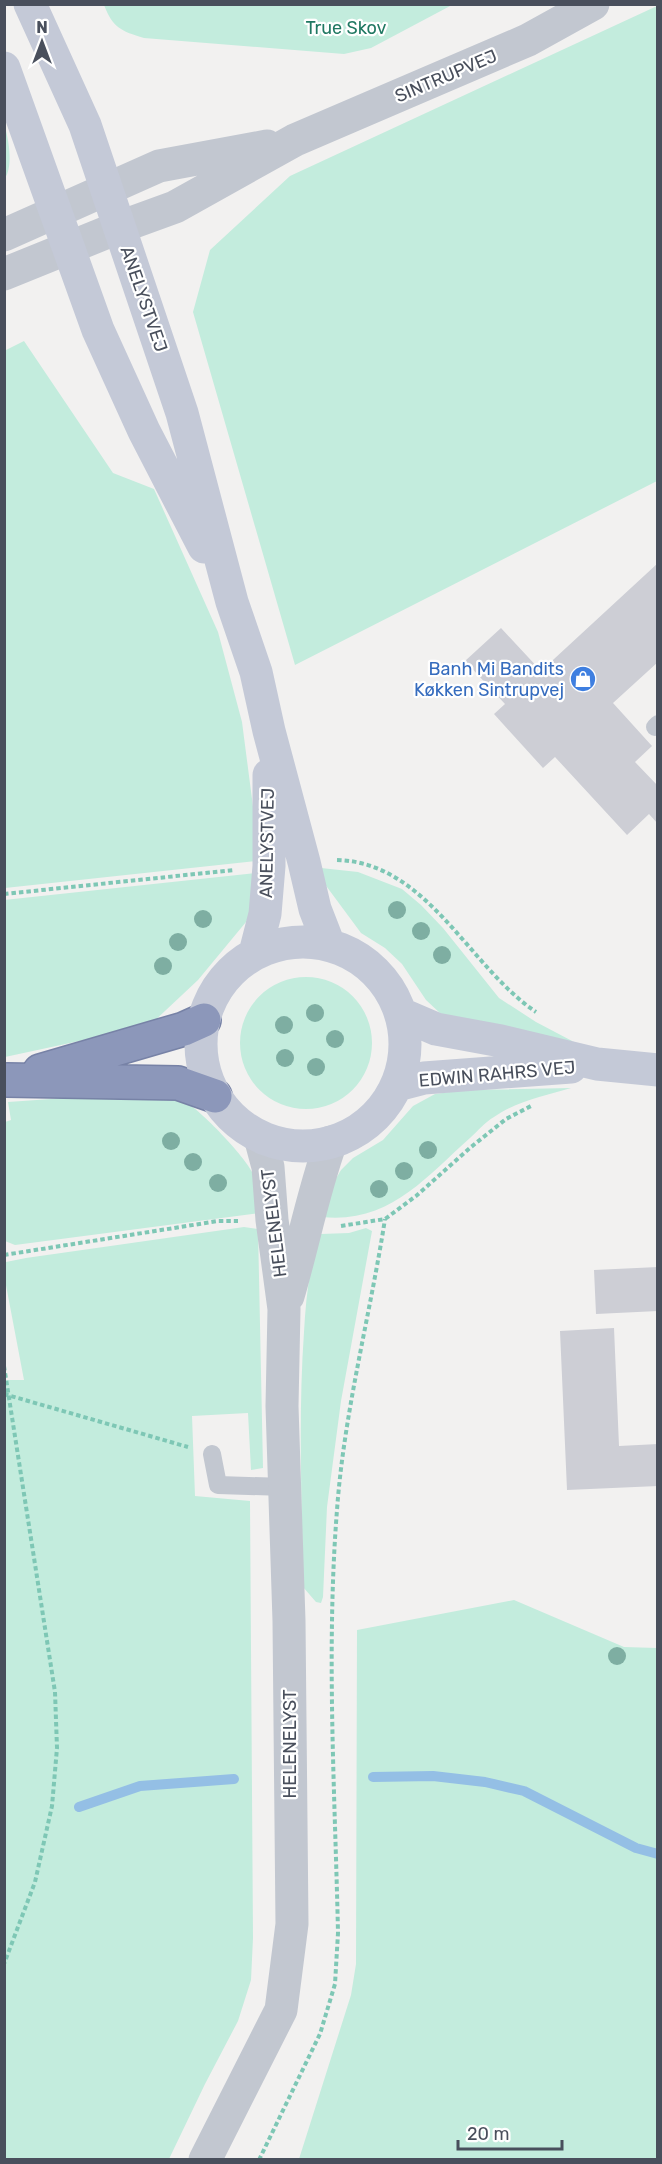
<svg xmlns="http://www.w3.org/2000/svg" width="662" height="2164" viewBox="0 0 662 2164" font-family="Rubik,sans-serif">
  <rect width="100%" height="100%" fill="#f2f1f0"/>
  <path fill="#c3ecdd" d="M104,5H452L371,48L344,54L144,38C121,31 113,28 104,5Z
    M657,6V481L295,665L193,312L210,250L290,176Z
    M5,127C9,141 13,166 5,178Z
    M24,341L113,473L154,489L218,632L242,722L258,845L257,861L5,888L4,351Z
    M321,868L358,872L402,889L421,905L443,928L499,998L536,1022L574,1042L441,1014L426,1000L402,964L385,948L361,933L324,883Z
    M256,873L255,902L246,922L198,980L149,1026L5,1057L4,900Z
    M240 1043a66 66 0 1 1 132 0a66 66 0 1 1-132 0Z
    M571,1088C545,1096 517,1101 494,1117C485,1122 478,1131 470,1138C425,1178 389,1224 322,1217L334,1182L341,1170L353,1158L383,1140L413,1106L435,1094L464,1090Z
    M122,1094C142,1094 167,1093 185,1102C200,1109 246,1158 252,1172C257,1185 258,1199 259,1213L15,1245L5,1241V1122L11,1120L8,1102Z
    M244,1227L258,1229L263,1468L251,1470L248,1413L192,1416L195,1496L250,1501L253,1938L251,1980L238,2021L205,2084L169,2159L5,2160L4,1380H24L5,1280L6,1262L26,1258Z
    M366,1228L372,1231L341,1401L327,1507L323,1597L321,1603L316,1602L303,1587C302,1503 298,1417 304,1332C306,1298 309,1265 321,1234L349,1233Z
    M514,1600L624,1647L657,1648V2159H299L351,1995L356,1964L357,1630Z"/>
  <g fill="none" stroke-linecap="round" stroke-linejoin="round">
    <path stroke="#94bfe5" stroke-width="10" d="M373,1777L433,1776L485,1782L524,1791L636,1848L658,1854
      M79,1807L140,1786L234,1779"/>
  </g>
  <path fill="#cdced5" d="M658,563V662L613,703L652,746L635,762L658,786V824L649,814L627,835L555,757L543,768L494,714L505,704L465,661L501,628L541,671Z
    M658,1267V1311L596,1314L594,1270Z
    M614,1328L619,1446L658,1444V1486L567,1490L560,1331Z"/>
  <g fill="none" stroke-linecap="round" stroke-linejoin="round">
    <g stroke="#7782a6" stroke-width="36">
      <path id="highway" d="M40,1071L184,1029L204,1020
        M7,1080L178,1083L215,1096"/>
    </g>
    <path stroke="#7ec7b5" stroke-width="4" stroke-dasharray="4.5 3" stroke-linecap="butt" d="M337,860C427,862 469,967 536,1012
      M4,894L234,870
      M341,1226L385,1219L416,1196L471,1147L506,1119L531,1106
      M4,1255L218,1221H238
      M4,1366L55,1692L57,1748L52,1806L35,1882L4,1964
      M4,1394L188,1447
      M259,2160L320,2034L335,1984L338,1933C335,1792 326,1650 337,1510C344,1412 370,1316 385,1219"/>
    <path stroke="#c2c7d0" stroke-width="18" d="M655,727L658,724
      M212,1454L218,1485L285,1487"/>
    <path stroke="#c2c7d0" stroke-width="33" d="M4,235L159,166L267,146
      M4,274L120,227L175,207L295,140L528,40L593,4
      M288,1296C303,1245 313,1192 331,1142
      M205,2160L281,2010L292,1924L289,1621L282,1406L284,1309L272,1220L268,1167L260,1137"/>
    <path stroke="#c4c9d7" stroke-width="33" d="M30,4L85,125L182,413L232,602L256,672L269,731L304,862L315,909L329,945
      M4,68L98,330L144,431L204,547
      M201 1044a102 102 0 1 1 204 0a102 102 0 1 1-204 0Z
      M255,953L265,914L269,866V775
      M401,1014L436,1029L501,1041L597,1064L658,1070
      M397,1085L424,1078L571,1067"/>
    <use href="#highway" stroke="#8c97ba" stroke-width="33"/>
  </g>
  <g fill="#7eaea2">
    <circle cx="397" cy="910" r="9"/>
    <circle cx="203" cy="919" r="9"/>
    <circle cx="421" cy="931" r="9"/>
    <circle cx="178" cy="942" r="9"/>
    <circle cx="442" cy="955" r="9"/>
    <circle cx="163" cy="966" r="9"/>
    <circle cx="315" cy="1013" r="9"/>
    <circle cx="284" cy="1025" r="9"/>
    <circle cx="335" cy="1039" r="9"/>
    <circle cx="285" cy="1058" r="9"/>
    <circle cx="316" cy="1067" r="9"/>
    <circle cx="171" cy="1141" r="9"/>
    <circle cx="428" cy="1150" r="9"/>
    <circle cx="193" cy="1162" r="9"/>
    <circle cx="404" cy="1171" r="9"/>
    <circle cx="218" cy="1183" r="9"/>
    <circle cx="379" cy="1189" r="9"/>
    <circle cx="617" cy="1656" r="9"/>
  </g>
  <defs>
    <g id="shop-disc" transform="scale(1.35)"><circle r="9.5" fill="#3f7fe0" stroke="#fff"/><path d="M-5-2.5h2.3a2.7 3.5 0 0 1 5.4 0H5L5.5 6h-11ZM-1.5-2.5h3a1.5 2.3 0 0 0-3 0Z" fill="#fff"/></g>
  </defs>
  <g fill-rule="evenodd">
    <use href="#shop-disc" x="583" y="679"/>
  </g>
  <g text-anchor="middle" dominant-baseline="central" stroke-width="4.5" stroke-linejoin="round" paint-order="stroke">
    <g font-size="18" fill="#207862" stroke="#fff">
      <text x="346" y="28">True Skov</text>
    </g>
    <g font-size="18" fill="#494f5c" stroke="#fff">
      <text transform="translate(446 76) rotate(-23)">SINTRUPVEJ</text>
      <text transform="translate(144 299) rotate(71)">ANELYSTVEJ</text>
      <text transform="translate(267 843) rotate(-89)">ANELYSTVEJ</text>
      <text transform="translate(497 1074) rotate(-5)">EDWIN RAHRS VEJ</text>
      <text transform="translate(274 1223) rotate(-97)">HELENELYST</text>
      <text transform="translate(290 1744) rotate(-90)">HELENELYST</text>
    </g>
    <g font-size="18" fill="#366cbe" stroke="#fff" text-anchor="end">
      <text x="564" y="669">Banh Mi Bandits<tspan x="564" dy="21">Køkken Sintrupvej</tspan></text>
    </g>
  </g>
  <rect width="662" height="2164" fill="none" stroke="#494f5c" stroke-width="12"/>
  <g transform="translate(42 42)" stroke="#ffffff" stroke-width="4.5" paint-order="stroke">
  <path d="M0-4.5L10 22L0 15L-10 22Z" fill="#494f5c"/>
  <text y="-9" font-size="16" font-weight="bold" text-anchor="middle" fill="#494f5c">N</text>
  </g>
  <path d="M458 2140v9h104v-9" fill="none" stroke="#494f5c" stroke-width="3"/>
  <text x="467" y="2140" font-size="18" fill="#494f5c" stroke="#ffffff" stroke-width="4.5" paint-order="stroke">20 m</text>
</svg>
